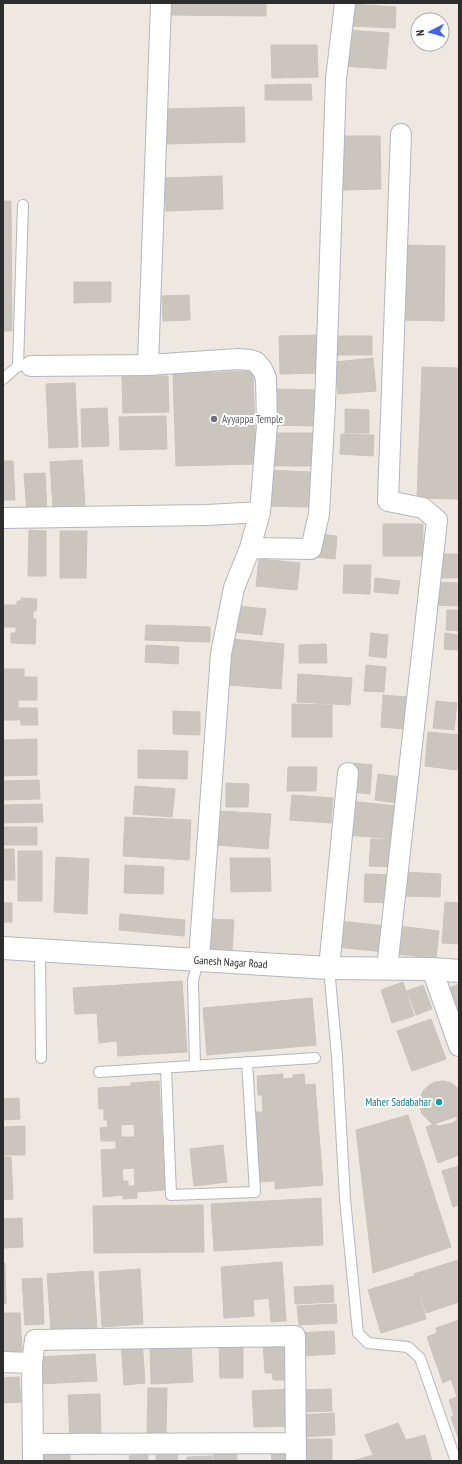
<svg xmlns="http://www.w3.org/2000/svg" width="462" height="1464" viewBox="0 0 462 1464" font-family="'PT Sans Narrow',sans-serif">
  <rect width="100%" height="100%" fill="#eee8e0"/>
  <path fill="#cac6be" stroke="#cac4b9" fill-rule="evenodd" d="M170,3H266V16L170,15Z
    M350,4L396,7L395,28L349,26Z
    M346,30L389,33L386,69L343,66Z
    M271,45H317L318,77L272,78Z
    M311,84L312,100H265V85Z
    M244,107L245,142L165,144L164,109Z
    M342,136H380L381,189L343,190Z
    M222,176L223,209L166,211L165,178Z
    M3,201H11L12,331H3Z
    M402,245L445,246L444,321L400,320Z
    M74,282H111V302L74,303Z
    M189,295L190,320L163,321L162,296Z
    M320,335L321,373L280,374L279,336Z
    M335,336H372V355H334Z
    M373,358L376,391L338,394L335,362Z
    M422,367L459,368V499L417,498Z
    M253,371L256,464L176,466L173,374Z
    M122,376H168L169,412L123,413Z
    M75,383L78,447L49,448L46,384Z
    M273,389L317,390L316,426L272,425Z
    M107,408L109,446L82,447L81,409Z
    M345,409L369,410V433H345Z
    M166,416L167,449L120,450L119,417Z
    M271,433H313V466H271Z
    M341,434L374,435L373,456L340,454Z
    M82,460L85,506L53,508L50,462Z
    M3,461H13L15,500H3Z
    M270,470L310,472L309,507L268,506Z
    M45,473L47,512L27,513L24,474Z
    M383,524H423V556H383Z
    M29,530L46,531V576H28Z
    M60,531H87L86,578H60Z
    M319,534L337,536L335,559L317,557Z
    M441,554H459V578H441Z
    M259,559L300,563L297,590L256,586Z
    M344,565H371L370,594L343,593Z
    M375,578L400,581L398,594L374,592Z
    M435,582L459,583V606L434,605Z
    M21,598L37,599L36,611H33V619H36L35,644L11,643V633H16V627H3V605H17V601H21Z
    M239,606L266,609L262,635L235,632Z
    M447,610H459V631L446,630Z
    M146,625L210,627V642L145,640Z
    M371,633L388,635L386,658L369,656Z
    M445,633L459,635V650L444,649Z
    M231,639L284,644L281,689L228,685Z
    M326,644L327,663H299V645Z
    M146,645L179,647L178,664L145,662Z
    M366,665L386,667L384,692L364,691Z
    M3,669H24V677H37V700H18V708H37L38,725H21V720H3Z
    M298,674L352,678L350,705L297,702Z
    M383,695L406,697L405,729L381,727Z
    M436,701L457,703L454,730L433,728Z
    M292,704L332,705V737H292Z
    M173,711L200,712V735L173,734Z
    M428,732L459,735L457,770L425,766Z
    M37,739V775L3,776V740Z
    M138,750L188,751L187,779L138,778Z
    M353,763L372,765L370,794L352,792Z
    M288,767H317L316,791H287Z
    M378,774L401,777L398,803L375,800Z
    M39,780L40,799L3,800V781Z
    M226,783L249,784L248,807H226Z
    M135,786L175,789L172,817L133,814Z
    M292,795L333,798L331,823L290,820Z
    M348,801L397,806L394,839L346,835Z
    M42,804L43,822L3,823V805Z
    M218,811L271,814L268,849L216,845Z
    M125,817L191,820L189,860L123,856Z
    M3,827H37V845H3Z
    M371,839L395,840L394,867L369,866Z
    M3,849H14L15,880H3Z
    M18,851H42V901H18Z
    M56,857L89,859L87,914L54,912Z
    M230,858H270L271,891L231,892Z
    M125,865L164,867L163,894L124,893Z
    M404,872L441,874L440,897L403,896Z
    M365,874L392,875L391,903L364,902Z
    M445,902L459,903V944L442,943Z
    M3,903H12V922H3Z
    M120,914L185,920L184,936L119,930Z
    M210,919L234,920L232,951L208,949Z
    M339,921L387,926L384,952L336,947Z
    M399,926L439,931L436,958L396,954Z
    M182,981L187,1052L118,1056L117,1041L99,1043L97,1013L75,1014L73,988Z
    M403,982L414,1016L392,1023L381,990Z
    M459,984V1028L444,990Z
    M423,985L432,1009L416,1015L407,991Z
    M312,998L316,1045L207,1055L203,1008Z
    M431,1019L446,1059L412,1071L397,1031Z
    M283,1074V1079L293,1078V1075L304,1074L305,1085L315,1084L323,1185L275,1189V1181L259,1182L253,1112H263L262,1095H258L257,1076Z
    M159,1081L165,1190L137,1192V1198L123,1199V1195L103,1197L101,1150L116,1149V1141H101L100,1128L108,1127L107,1120H104V1109H99L98,1088L131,1086V1083ZM134,1124L135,1137H121V1125ZM134,1168L135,1186H128V1181H123L122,1169Z
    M443,1081L451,1083L459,1089V1118L453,1123L439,1126L432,1124L422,1114L420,1106V1099L423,1091L428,1086L435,1082Z
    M19,1098L20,1119L3,1120V1099Z
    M408,1115L451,1247L373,1273L356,1130Z
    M457,1116L459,1123V1155L438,1163L426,1127Z
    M25,1126V1155H3V1127Z
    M223,1145L227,1182L194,1186L190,1149Z
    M3,1157H11L13,1199L3,1200Z
    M459,1166V1205L453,1207L442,1171Z
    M321,1198L323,1245L214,1251L211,1204Z
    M203,1205L204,1252L94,1253L93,1206Z
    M22,1218L23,1247L3,1248V1219Z
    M458,1260L459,1302L426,1313L414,1274Z
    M282,1262L286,1321L271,1322L269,1298L253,1300L254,1316L224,1318L221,1267Z
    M3,1263H5L6,1303L3,1304Z
    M140,1269L143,1324L102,1327L99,1272Z
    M93,1271L97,1328L51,1331L47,1274Z
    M414,1276L426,1319L381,1333L368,1290Z
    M42,1278L44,1324L25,1325L22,1279Z
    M333,1285L334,1302L295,1304L294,1287Z
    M336,1304L337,1323L299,1325L297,1306Z
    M3,1313H20L22,1351L3,1352Z
    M459,1320V1440L451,1417L454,1416L449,1400L457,1397L451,1379L443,1383L427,1337L437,1333L436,1328Z
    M334,1331L335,1354L300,1356L299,1333Z
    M142,1339L145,1383L124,1385L121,1341Z
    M286,1340L287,1380H273L272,1373H265L263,1341Z
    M219,1343H243V1378H220Z
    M191,1344L193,1382L151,1384L150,1346Z
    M95,1354L97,1381L38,1384L37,1357Z
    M19,1377L21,1402L3,1403V1378Z
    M148,1388H167L166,1434L147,1433Z
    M293,1389L294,1426L254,1427L252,1391Z
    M331,1389L332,1411L302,1412L301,1390Z
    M100,1394L101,1439L70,1440L68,1395Z
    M334,1413L335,1435L302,1437L301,1415Z
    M398,1423L406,1440L425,1435L432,1461H353L373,1455L365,1435Z
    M301,1439H332V1461H301Z
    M70,1447V1461H39V1448Z
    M236,1448L237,1461H214L213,1450Z
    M290,1449L291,1461H272L271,1450Z
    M148,1454V1461H130L129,1456Z
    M177,1454L178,1461H156V1455Z
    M212,1456V1461H187V1457Z"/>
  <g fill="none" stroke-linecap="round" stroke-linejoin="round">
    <g stroke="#b3b6c0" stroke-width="12">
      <path id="lane" d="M23,205L18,366H31
        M3,379L18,366
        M40,950L41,1058
        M329,968L337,1056L345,1199L358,1333L368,1343L408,1347L420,1358L456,1461
        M195,1066L193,980L199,959
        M166,1068L171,1195L255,1192L247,1062
        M99,1072L315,1058"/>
    </g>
    <g stroke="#b3b6c0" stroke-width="22">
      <path id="street" d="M161,3L148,365L238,359L250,360L256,362L262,369L266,378L267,425L260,512L250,548L234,588L221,654L199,959
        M31,366L148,365
        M3,518L207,515L260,512
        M250,548L311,549L319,514L325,405L336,79L345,3
        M329,968L348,773
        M387,968L437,520L423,508L388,501L401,134
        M432,969L459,1046
        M3,1362L32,1363
        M34,1444L296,1443
        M33,1461L32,1363L35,1340L295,1336L296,1461"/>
    </g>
    <g stroke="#b3b6c0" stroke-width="24">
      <g id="secondary">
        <path id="s1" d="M3,948L329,968L432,969L459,971"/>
      </g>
    </g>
    <use href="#lane" stroke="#fff" stroke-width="10"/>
    <use href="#street" stroke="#fff" stroke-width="20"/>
    <use href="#secondary" stroke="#fff" stroke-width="22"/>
  </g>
  <circle fill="#6b7280" stroke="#fff" stroke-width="1.5" cx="214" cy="419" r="4"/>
  <circle fill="#0f9aa8" stroke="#fff" stroke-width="1.5" cx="439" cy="1102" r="4"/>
  <g text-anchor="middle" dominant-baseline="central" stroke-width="4" stroke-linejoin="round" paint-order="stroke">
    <g font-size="11" fill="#5b616d" stroke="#fff" text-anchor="start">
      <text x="222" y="419">Ayyappa Temple</text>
    </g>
    <g font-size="11" fill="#2d2d2d" stroke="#fff">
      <text stroke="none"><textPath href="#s1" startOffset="228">Ganesh Nagar Road</textPath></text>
    </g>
    <g font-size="11" fill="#0d838f" stroke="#fff" text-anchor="end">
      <text x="431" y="1102">Maher Sadabahar</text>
    </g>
  </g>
  <rect width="462" height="1464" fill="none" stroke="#2d2d2d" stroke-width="8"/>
  <g transform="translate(430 32) rotate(264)"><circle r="19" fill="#ffffff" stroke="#ababab"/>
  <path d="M0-3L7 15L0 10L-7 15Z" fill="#4261fa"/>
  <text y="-6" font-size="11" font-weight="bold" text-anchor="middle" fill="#2d2d2d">N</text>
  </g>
</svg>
